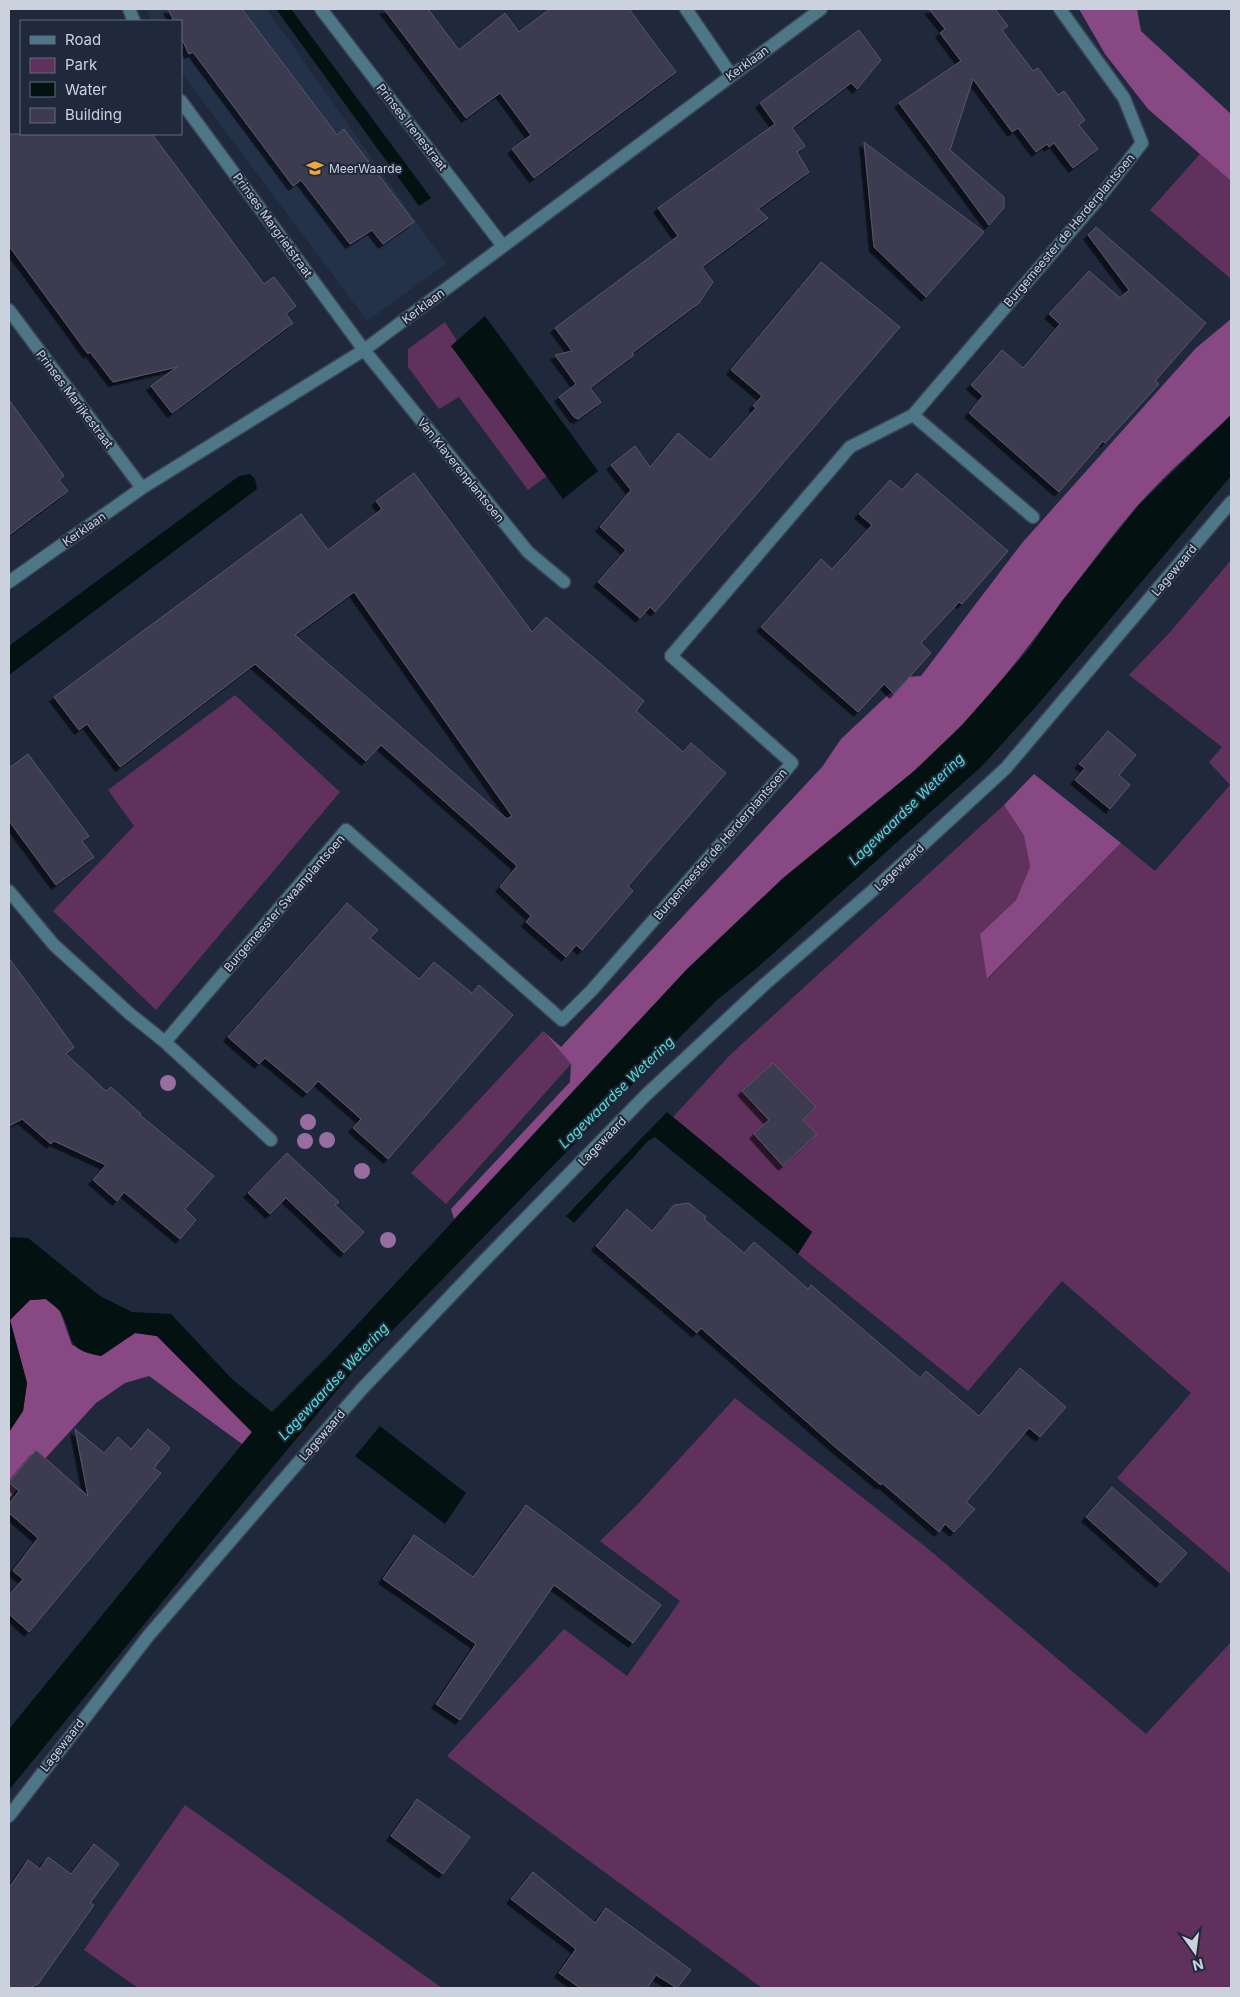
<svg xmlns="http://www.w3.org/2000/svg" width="1240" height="1997" viewBox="0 0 1240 1997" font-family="Inter,sans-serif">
  <defs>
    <filter id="shadow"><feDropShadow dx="-4.5" dy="4.5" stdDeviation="0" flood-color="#0009"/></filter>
  </defs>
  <rect width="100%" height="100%" fill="#1f293b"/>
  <path fill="#243249" d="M147,9H267L446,264L367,321L181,72V21H151Z"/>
  <path fill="#60315d" d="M1200,154L1231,181V279L1150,210Z
    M445,322L457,341L451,346L547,476L528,490L459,397L439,409L408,367V349Z
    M1231,560V1574L1117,1478L1191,1393L1062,1281L968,1391L798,1254L812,1232L673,1117L731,1054L1004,805L1024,836L1030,867L1016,900L980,934L988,979L1121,843L1155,871L1230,785L1209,762L1222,747L1129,675L1172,630Z
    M235,695L340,792L156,1010L53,911L134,826L108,790Z
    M543,1031L571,1064L446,1204L411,1173Z
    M735,1398L927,1548L1146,1734L1231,1642V1988H762L447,1756L564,1629L627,1676L680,1601L600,1541L638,1504Z
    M185,1805L442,1988H138L84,1950Z"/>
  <path fill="#874883" d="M1079,9H1137L1141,31L1231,114V181L1148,109L1105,54Z
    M1231,319V415C1200,444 1167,473 1138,505C1077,576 1027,656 962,725C898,793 818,845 750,910C646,1007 553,1115 454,1219L451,1209L570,1082L571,1064L543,1031L561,1047L822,767L841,739L907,677L921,676L1022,543L1196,348Z
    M1034,774L1121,843L987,979L980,934L1016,900L1030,867L1024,836L1004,805Z
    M46,1299L60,1311L72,1345L101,1356L135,1333L157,1336L252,1432L242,1444L149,1376L125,1383L96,1403L9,1498V1432L23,1411L27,1383L10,1320L30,1300Z"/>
  <path fill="#031211" d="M276,9H291L431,198L419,206Z
    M485,316L598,471L563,499L451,346Z
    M1231,415V476L1040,702L983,765L758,967L717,1000L622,1095L353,1371L238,1509L9,1790V1729L252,1432L157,1336L135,1333L101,1356C63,1349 76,1339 61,1313C58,1307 50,1303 46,1299L30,1300L10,1320L27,1383L23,1411L9,1432V1237L28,1238L100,1296L132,1312L171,1314L231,1378L272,1412L329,1355L686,970L783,878L914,771L962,725L1028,650L1062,601L1139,505Z
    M250,474L255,479L257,489L9,675V646L239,476Z
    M667,1112L812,1232L798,1254L655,1137L648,1141L574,1223L566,1216Z
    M380,1426L466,1493L445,1524L355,1456Z"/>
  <path fill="#3e3a4f" stroke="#5a556b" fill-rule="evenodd" filter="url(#shadow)" d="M168,9H242L337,135L344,129L414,222L383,244L372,230L350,244L301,180L293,186L193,52L189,54L181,37V21H174Z
    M384,9H428L459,50L505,13L519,32L550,9H629L676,72L534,178L512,149L531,135L500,93L466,118Z
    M929,9H995L1008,26L1002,30L1033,71L1038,68L1058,95L1064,91L1085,120L1079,125L1098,149L1073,168L1054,143L1049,147L1047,144L1036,152L1018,128L1012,132L973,79L950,150L1004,197V208L989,225L899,103L961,61L940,33L945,29Z
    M859,30L881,60L857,89L851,83L792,128L805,146L797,152L809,172L758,209L768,218L702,267L713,282L699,303L632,353L634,355L590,388L601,402L578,419L574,417L559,397L576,384L555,355L572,351L555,328L678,236L658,208L775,124L760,103Z
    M9,134H152L264,284L274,277L296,306L286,314L293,323L172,413L151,386L177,367L113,382L90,352L88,354L9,246Z
    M864,142L984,232L926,297L874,247Z
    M1096,227L1206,323L1155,381L1159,384L1105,443L1103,441L1059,492L969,413L983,396L971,385L1002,350L1023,368L1060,324L1049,314L1089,271L1120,298L1129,290L1088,235Z
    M821,262L900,327L655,612L650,607L640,618L598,582L626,550L600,527L631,490L611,465L635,446L650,467L678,433L710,460L756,408L753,406L762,396L731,370Z
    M9,400L64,476L59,480L68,491L9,535Z
    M414,473L532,632L546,617L644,701L636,711L683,752L691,743L726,773L628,886L633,891L582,950L576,945L566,957L526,922L531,916L500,887L517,866L381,745L366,761L255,664L120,767L87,724L79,730L54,697L301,514L328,550L382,509L376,501ZM354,592L512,816L507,819L295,635Z
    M917,473L1008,551L962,604L959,602L921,643L931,653L894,694L884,684L858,712L761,627L821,559L832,569L872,525L859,514L890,480L902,490Z
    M1108,731L1136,755L1119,775L1130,785L1110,809L1075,780L1085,768L1079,764Z
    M28,754L89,836L82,841L94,857L56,885L9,821V768Z
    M347,903L378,930L370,938L419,979L434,962L472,993L479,985L513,1015L388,1159L353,1128L361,1119L318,1081L307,1093L265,1058L259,1064L228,1037Z
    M9,958L74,1047L66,1054L106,1091L111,1087L141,1114L140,1115L214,1176L185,1209L196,1220L180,1239L124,1192L117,1201L93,1180L106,1165L54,1141L51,1144L22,1119L9,1126Z
    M773,1063L816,1107L803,1120L817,1134L783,1166L754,1134L769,1120L742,1091Z
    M287,1153L339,1202L335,1205L364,1232L344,1253L286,1198L270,1214L248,1193Z
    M689,1203L706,1217L704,1219L744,1253L754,1242L808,1289L811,1285L920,1378L926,1371L979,1416L1020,1368L1066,1407L1040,1437L1029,1428L966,1502L975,1509L954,1532L945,1524L939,1532L882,1483L881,1485L834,1446L701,1328L697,1333L596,1246L627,1209L652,1231L674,1205Z
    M75,1429L104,1453L118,1437L131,1449L148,1429L170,1448L154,1468L161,1473L29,1632L9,1614V1595L23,1579L13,1571L38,1538L9,1513V1504L19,1491L9,1482L36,1450L88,1496Z
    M1112,1487L1187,1553L1160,1583L1086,1517Z
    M526,1505L661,1605L633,1643L554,1585L460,1720L436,1704L476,1644L383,1579L414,1535L473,1577Z
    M417,1799L470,1837L443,1874L391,1836Z
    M94,1844L119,1864L90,1903L94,1905L38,1984L29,1988H9V1888L28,1860L40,1869L48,1857L71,1874Z
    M533,1872L595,1923L606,1908L691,1970L677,1988L656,1975L647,1988H580L559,1973L576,1949L511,1899Z"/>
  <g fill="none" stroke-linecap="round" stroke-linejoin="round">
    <g stroke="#3b4455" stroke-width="15">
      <path id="minor" d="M129,9L134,21
        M321,9L503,246
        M686,9L731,75
        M181,101L364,350L528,552L564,582
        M9,310L142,488
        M913,415L1033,517
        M9,582L142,488L364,350L821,9
        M9,891L54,945L130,1014L165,1042L271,1140
        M165,1042L346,830L562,1020L592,990L792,763L671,656L850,447L913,415L1099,198L1142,143L1124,98L1060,9
        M9,1816L149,1635L361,1390L482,1263L646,1095L765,984L879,885L1006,768L1231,502"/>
    </g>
    <use href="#minor" stroke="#4d7686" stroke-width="12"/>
  </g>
  <g fill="#996da2">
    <circle cx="168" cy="1083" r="8"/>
    <circle cx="308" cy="1122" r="8"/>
    <circle cx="327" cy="1140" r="8"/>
    <circle cx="305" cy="1141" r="8"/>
    <circle cx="362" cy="1171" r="8"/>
    <circle cx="388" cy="1240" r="8"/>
  </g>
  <defs>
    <g id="school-bare" transform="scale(1.35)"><path d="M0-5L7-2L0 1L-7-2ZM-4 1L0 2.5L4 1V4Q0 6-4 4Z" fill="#eea83c" stroke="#1f293b" stroke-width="2.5" paint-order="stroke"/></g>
  </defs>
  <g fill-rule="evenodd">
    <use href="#school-bare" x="315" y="168"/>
  </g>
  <g text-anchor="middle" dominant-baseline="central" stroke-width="4" stroke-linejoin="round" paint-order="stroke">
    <g font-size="12" fill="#cbd2dd" stroke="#1f293b">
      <text transform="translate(747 63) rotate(-36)">Kerklaan</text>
      <text transform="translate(412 127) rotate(52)">Prinses Irenestraat</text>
      <text transform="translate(273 225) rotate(54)">Prinses Margrietstraat</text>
      <text transform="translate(1069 230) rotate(-50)">Burgemeester de Herderplantsoen</text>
      <text transform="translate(423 306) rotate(-37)">Kerklaan</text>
      <text transform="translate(75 399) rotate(53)">Prinses Marijkestraat</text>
      <text transform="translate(461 470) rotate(51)">Van Klaverenplantsoen</text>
      <text transform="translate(84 529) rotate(-35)">Kerklaan</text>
      <text transform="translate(1174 570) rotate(-50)">Lagewaard</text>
      <text transform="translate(720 844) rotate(-49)">Burgemeester de Herderplantsoen</text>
      <text transform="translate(899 867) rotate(-43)">Lagewaard</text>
      <text transform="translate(284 903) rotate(-49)">Burgemeester Swaanplantsoen</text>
      <text transform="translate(602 1141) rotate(-46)">Lagewaard</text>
      <text transform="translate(322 1435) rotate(-49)">Lagewaard</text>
      <text transform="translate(62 1745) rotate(-52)">Lagewaard</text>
    </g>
    <g font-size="12" fill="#cbd2dd" stroke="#1f293b" text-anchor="start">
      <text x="329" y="168">MeerWaarde</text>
    </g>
    <g font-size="14" font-style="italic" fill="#57dfd8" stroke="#1f293b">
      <text transform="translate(906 809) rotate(-44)">Lagewaardse Wetering</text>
      <text transform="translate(616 1092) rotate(-44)">Lagewaardse Wetering</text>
      <text transform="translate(333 1381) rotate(-47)">Lagewaardse Wetering</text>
    </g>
  </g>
  <rect width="1240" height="1997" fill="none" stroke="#cbd2dd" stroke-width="20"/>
  <rect x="20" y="20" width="162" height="115" fill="#1f293b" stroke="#646d7c"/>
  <rect x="30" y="36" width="25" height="8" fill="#4d7686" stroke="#646d7c"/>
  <text x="65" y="45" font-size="15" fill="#cbd2dd">Road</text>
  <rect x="30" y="58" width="25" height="15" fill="#60315d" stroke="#646d7c"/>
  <text x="65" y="70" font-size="15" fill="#cbd2dd">Park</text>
  <rect x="30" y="82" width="25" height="15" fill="#031211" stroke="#646d7c"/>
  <text x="65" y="95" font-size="15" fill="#cbd2dd">Water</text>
  <rect x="30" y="108" width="25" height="15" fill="#3e3a4f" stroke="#646d7c"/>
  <text x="65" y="120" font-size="15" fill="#cbd2dd">Building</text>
  <g transform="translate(1195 1952) rotate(166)" stroke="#1f293b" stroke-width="4" paint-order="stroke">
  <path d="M0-4L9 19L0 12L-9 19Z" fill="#cbd2dd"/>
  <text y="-8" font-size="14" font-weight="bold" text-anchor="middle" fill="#cbd2dd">N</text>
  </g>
</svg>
